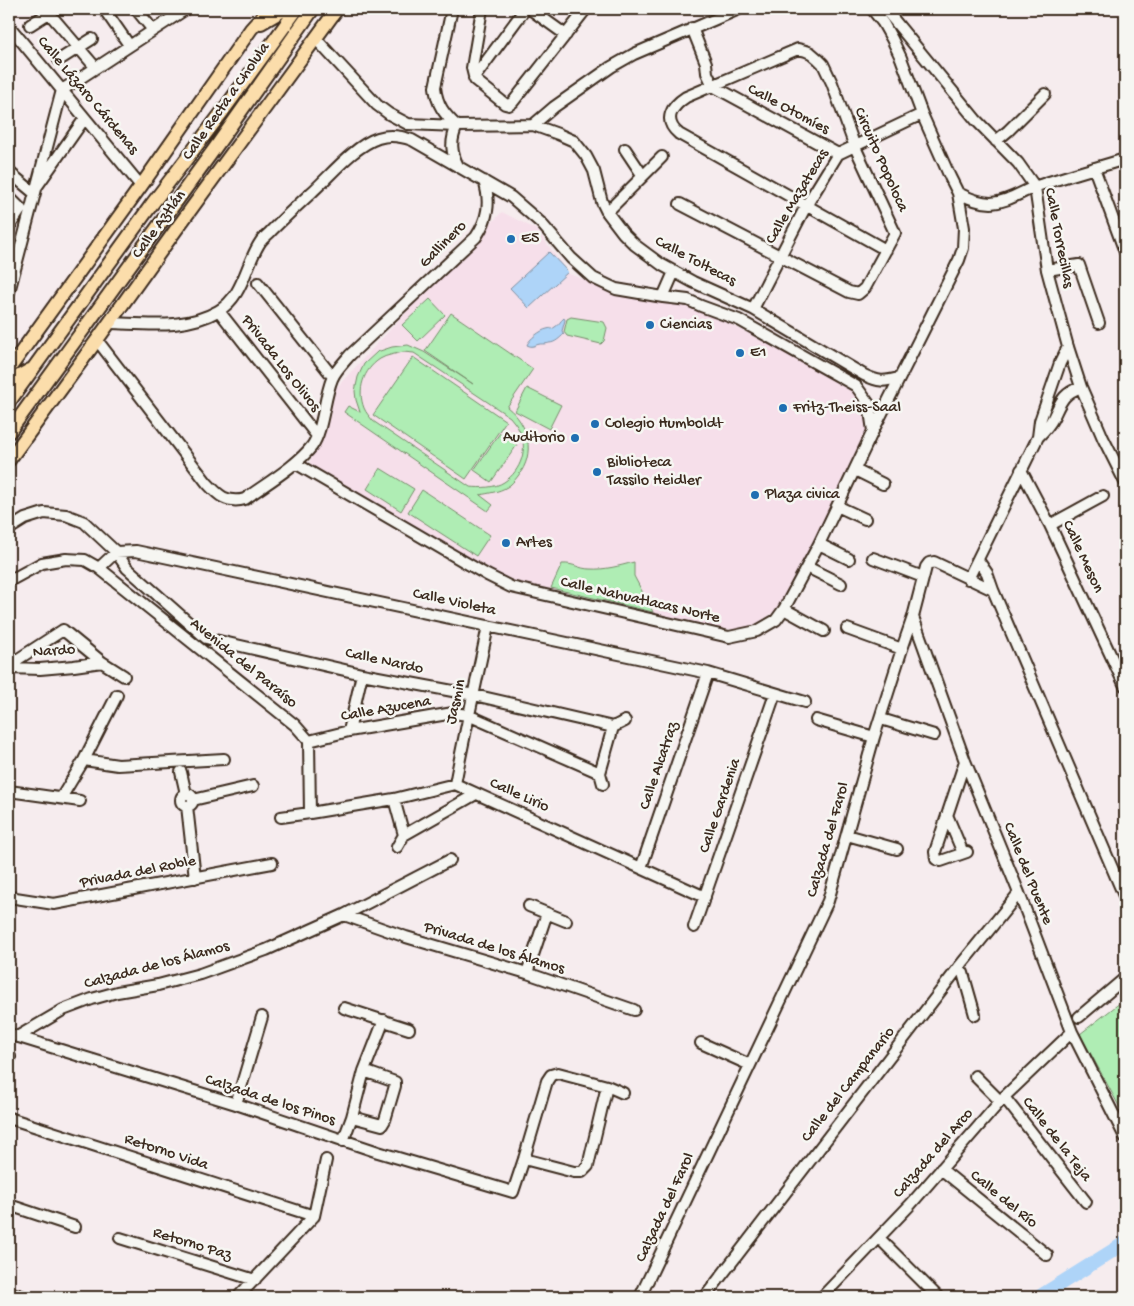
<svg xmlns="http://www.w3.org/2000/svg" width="1134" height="1306" viewBox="0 0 1134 1306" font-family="'Gochi Hand',sans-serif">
  <rect width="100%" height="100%" fill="#f6ecee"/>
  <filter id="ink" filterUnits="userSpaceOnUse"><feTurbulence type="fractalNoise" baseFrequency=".02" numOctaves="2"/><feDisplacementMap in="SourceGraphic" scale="10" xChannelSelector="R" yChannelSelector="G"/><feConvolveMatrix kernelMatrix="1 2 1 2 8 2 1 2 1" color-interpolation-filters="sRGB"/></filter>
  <g filter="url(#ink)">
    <path fill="#f6dfea" d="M502,212L537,230L569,274L615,291L674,301L712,315L783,351L851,391L859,397L864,404L868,432L780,608L749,629H715L501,580L308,468L336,388L414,304Z"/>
    <path fill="#afedb4" stroke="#758c69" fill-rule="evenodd" d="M430,299L445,315L418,341L402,325Z
      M451,313L533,369L507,407C529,424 536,454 518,476C515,480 511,485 507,487C499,492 489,493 480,495L493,505L488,511L344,412L348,406L360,412L356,400L355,391L358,377L364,364L377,352L392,347L408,345L424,352L473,384L425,351ZM403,352L414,353L510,417C513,421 517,425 519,430C529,448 521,471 504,482C495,488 481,488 470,487L373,421C370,417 366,413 364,408C357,390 363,370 380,359C386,355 396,354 403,352Z
      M571,317L604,322L607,328L604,341L601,344L567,336L564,332L567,319Z
      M413,357L506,421L466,479L373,415Z
      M527,388L561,405L549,429L515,411Z
      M500,433L517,445L491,482L474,470Z
      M380,468L414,489L401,511L367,489Z
      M422,490L490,535L476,556L408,512Z
      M634,562V576L653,612L551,588L562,564C574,563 579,569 590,569C605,570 619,566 634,562Z
      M1125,999V1117L1080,1034Z"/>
    <path fill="#aed4f8" stroke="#8090a1" d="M549,252L568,272L529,308L510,288Z
      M564,318L565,320L562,331L564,334C560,338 555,343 549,343C548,344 540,344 540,344C534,345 533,348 527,345C529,339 541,330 547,329C554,327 549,331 555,327C559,325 560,321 564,318Z"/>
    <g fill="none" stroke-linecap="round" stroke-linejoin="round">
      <path stroke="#aed4f8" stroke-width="14" d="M1039,1297L1125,1243"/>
      <g stroke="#3b2a1e" stroke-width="14">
        <path id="minor" d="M104,9L129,45
          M136,9L153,30
          M452,9L435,87C437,105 444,114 457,126
          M482,9L472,68L475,80L505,104L509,105L513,102L586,9
          M530,9L566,35
          M885,9L976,120L1018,163L1035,187L1047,270L1068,347L1081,387L1103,438L1125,482
          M49,13L96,68
          M30,25L55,9
          M9,26L141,186
          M692,28L706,63L707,73L713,86L838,154
          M316,39L377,105L389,114L408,124L457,126L533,125L558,134L574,141L586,156L594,171L602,202L607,212L623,233L635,245L662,265L693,282L753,309L864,375C879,382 883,382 899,378
          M59,60L92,39
          M474,78L525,9
          M533,125L554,107L611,67L634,54L739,9
          M457,126C450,141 451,152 458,166
          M996,141L1008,131L1045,94
          M625,149L643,176
          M1094,168L1125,252
          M9,172L33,192L85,118
          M958,193C969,198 979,203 991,203C1008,202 1021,192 1037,186C1066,176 1096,168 1125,159
          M9,197L21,209L9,227
          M680,204L849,292L858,294L865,288L895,233L855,147L832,83L823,64L818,59L811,53L806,51L798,49L686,97C672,106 662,120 679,134L886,250
          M607,212L662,157
          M1047,270L1079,265L1099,323
          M258,283L333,377
          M9,292L62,90L186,9
          M663,297L674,272
          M753,309L806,206L838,154L922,114
          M219,311L317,436
          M110,323C146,324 185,330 218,311C244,296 245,264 261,241C264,237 269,234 272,230C285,217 298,205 311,193C330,176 354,146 378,138C390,134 401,136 412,140L511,197L541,223L571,258L593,278L616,289L663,297L688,300L701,306L739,320L856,386L869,404L873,431
          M97,340L207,483C218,495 227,504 245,499C264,485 298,465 312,446C323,431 324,398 332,379C335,371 344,362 350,355L476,237C488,219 491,202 484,181
          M1038,437L1040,421L1060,363L1068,347
          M295,463L487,575L511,587L729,637L757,631L776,620L784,609L819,544L873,431L959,260L963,248L964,228L958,193L950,177L922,114L901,58L892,39L883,23L872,9
          M855,470L883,484
          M1021,470L1050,525L1125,686
          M837,506L865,519
          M1050,525L1103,496
          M9,529L25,519L44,513L66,515L84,522L116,552L127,568L206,638L362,674L474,695L613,727
          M819,544L849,559
          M873,558L923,577
          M978,560L987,573L993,590
          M807,567L841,584
          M99,568L116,552L136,551L708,673L805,702
          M968,579L1038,437C1044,431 1049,426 1053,418C1061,402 1062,394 1081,387
          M9,581L42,563L66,559L85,560L99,568L295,725L309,741L310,813
          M784,609L824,631
          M913,617L965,761L1019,893L1072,1032L1125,1137
          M847,629L902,649
          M63,630L102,662L124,676
          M9,665L63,630
          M9,668L40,669L74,666L102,662
          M881,719L934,735
          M816,720L874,737
          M613,727L625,721
          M349,731L362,674
          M309,741L349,731L453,713L468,715L600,773
          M84,760L118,765L224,759
          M965,761L935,852L936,859L941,861L967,852
          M181,772L186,794
          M600,773L613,727
          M600,773L603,784
          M455,784C465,731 477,679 488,626
          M9,791L80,801
          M181 800a6 6 0 1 1 12 0a6 6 0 1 1-12 0Z
          M61,798L84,760L117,695
          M394,799L404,835
          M193,800L253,786
          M187,806L195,878
          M947,815L963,853
          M281,817L310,813L394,799L455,784L705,897
          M404,835L476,794
          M847,835L897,849
          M397,847L404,835
          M641,868L708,673
          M9,897L54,904L272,863
          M529,906L566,921
          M344,915L406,937L527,973L634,1010
          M694,927L775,694
          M959,967L963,973L975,1015
          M527,973L547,913
          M344,1008L409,1029
          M1079,1017L1125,978
          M9,1034L236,1104L378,1152L513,1192L524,1159L547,1081L551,1075L558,1073L607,1086L623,1093
          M17,1037L63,1010L92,999L117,992L158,985L200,974L266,950L344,915L450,860
          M701,1043L750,1065
          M9,1062L10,1057
          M975,1076L1000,1101
          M1004,1097L1086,1202
          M236,1104L262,1017
          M352,1117L382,1125L385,1120L395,1086V1082L364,1071
          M9,1118L314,1216
          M343,1141L352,1117L364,1071L384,1020
          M524,1159L574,1172H582L588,1166L607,1086
          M941,1169L1047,1255
          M9,1205L75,1227
          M120,1238L255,1280
          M879,1238L938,1297
          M9,1292L24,1297
          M238,1297L314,1216L326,1160
          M640,1297L828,901L874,737L902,649L913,617L926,567L929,563L934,562L993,590L1125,898
          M705,1297L959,967L1019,893
          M822,1297L911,1204L1004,1097L1072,1032"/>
      </g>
      <g stroke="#3b2a1e" stroke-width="16">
        <path id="major" d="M261,23L285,9
          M9,369L141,186L251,29L269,9
          M9,382L30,370
          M9,402L152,204L223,111L297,9
          M9,432L215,148L313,9
          M9,460L97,340L175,231L337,9"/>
      </g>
      <use href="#minor" stroke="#f6f6f2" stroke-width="10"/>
      <use href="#major" stroke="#fbddab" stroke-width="12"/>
    </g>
  </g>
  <g fill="#1f6fb2" stroke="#f6f6f2" stroke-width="2">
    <circle cx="511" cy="239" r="5"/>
    <circle cx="650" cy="325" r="5"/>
    <circle cx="740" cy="353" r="5"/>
    <circle cx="783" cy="408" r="5"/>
    <circle cx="595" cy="424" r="5"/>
    <circle cx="575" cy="438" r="5"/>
    <circle cx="597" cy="472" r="5"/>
    <circle cx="755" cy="495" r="5"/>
    <circle cx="506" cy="543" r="5"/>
  </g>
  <g text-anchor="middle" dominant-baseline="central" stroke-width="5" stroke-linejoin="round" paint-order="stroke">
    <g font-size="16" fill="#3b2a1e" stroke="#f6f6f2">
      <text transform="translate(87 96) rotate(50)">Calle Lázaro Cárdenas</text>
      <text transform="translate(227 102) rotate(-55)">Calle Recta a Cholula</text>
      <text transform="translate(788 110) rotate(28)">Calle Otomíes</text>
      <text transform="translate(880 160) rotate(66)">Circuito Popoloca</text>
      <text transform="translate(798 197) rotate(-59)">Calle Mazatecas</text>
      <text transform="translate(160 225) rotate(-54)">Calle Aztlán</text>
      <text transform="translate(1058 238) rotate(79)">Calle Torrecillas</text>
      <text transform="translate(444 245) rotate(-45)">Gallinero</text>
      <text transform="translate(695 262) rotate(28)">Calle Toltecas</text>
      <text transform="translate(280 364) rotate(52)">Privada Los Olivos</text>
      <text transform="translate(1082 557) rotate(65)">Calle Meson</text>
      <text transform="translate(640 601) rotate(13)">Calle Nahuatlacas Norte</text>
      <text transform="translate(454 603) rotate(12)">Calle Violeta</text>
      <text transform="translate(54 652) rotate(-4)">Nardo</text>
      <text transform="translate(384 662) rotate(12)">Calle Nardo</text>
      <text transform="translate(243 664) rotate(39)">Avenida del Paraíso</text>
      <text transform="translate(457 702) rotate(-77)">Jasmin</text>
      <text transform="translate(386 710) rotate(-10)">Calle Azucena</text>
      <text transform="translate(660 766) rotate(-71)">Calle Alcatraz</text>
      <text transform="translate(519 796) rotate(24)">Calle Lirio</text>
      <text transform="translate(721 806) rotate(-71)">Calle Gardenia</text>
      <text transform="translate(829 840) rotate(-74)">Calzada del Farol</text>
      <text transform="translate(138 873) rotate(-11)">Privada del Roble</text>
      <text transform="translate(1027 874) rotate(68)">Calle del Puente</text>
      <text transform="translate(494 949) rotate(17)">Privada de los Álamos</text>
      <text transform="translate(157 966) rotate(-15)">Calzada de los Álamos</text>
      <text transform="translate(849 1085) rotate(-52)">Calle del Campanario</text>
      <text transform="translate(270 1101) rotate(18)">Calzada de los Pinos</text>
      <text transform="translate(1056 1140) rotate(52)">Calle de la Teja</text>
      <text transform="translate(166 1153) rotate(18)">Retorno Vida</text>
      <text transform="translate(934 1154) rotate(-49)">Calzada del Arco</text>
      <text transform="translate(1003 1200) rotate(39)">Calle del Río</text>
      <text transform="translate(666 1208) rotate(-65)">Calzada del Farol</text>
      <text transform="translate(192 1245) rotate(17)">Retorno Paz</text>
    </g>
    <g font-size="16" fill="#3b2a1e" stroke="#f6f6f2" text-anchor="start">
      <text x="521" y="239">E5</text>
      <text x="660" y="325">Ciencias</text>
      <text x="750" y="353">E1</text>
      <text x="793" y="408">Fritz-Theiss-Saal</text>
      <text x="605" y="424">Colegio Humboldt</text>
      <text x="565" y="438" text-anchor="end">Auditorio</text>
      <text x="607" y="463">Biblioteca<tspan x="607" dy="18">Tassilo Heidler</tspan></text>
      <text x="765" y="495">Plaza civica</text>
      <text x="516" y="543">Artes</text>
    </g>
  </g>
  <rect width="1134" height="1306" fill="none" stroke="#f6f6f2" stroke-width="30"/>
  <rect x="15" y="15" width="1104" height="1276" fill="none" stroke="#3b2a1e" stroke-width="2" filter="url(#ink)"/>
</svg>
